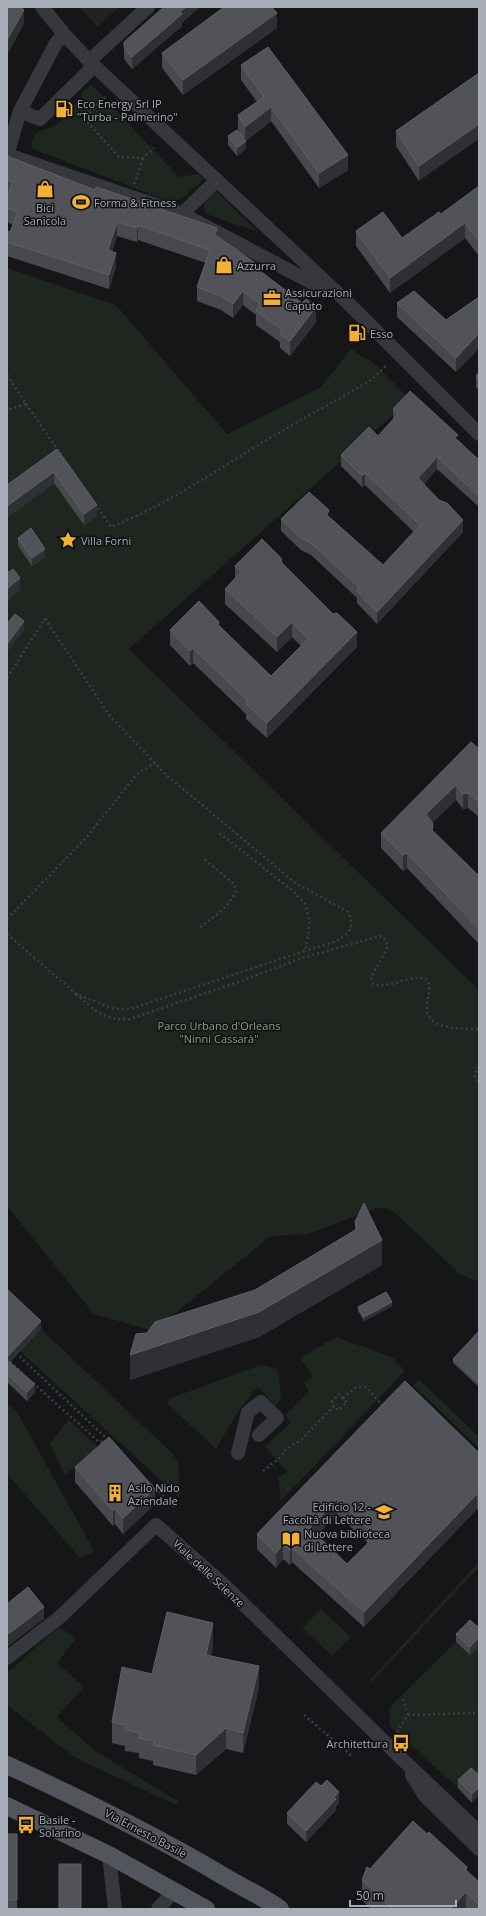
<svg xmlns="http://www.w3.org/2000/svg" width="486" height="1916" viewBox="0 0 486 1916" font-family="'Open Sans',sans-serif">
  <rect width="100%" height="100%" fill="#161618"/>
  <path fill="#222225" d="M80,7H119L97,27Z"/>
  <path fill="#1e261f" d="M91,84L179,177L198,174L204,179L180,200L168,201L33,149L31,145C34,128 43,132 54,126C62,122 74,105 81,98L82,93Z
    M214,191L217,192L258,232L206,214C201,205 206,197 214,191Z
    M7,268L116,305L227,434L321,387L351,349L365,359L367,358L378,367L410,400L129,649L479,990V1282L460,1274L395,1213L387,1208H377L308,1234L271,1236L153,1331L94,1314L7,1206Z
    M41,1329L172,1453L178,1462L180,1498L20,1351Z
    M336,1337L392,1357L405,1371L281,1501L278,1478L287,1472L265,1446L291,1423L285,1415L309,1392L304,1383L313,1377L300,1358Z
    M261,1365L278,1369L281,1400L275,1405L258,1387L240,1408L216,1449L167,1403L171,1398Z
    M419,1379L479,1437V1448L413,1385Z
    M7,1403L16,1410L93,1549L91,1554L80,1558L7,1474Z
    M69,1420L98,1447L65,1476L50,1443Z
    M479,1562V1567L372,1682L370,1680Z
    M321,1609L351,1637L332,1656L302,1628Z
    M59,1627L76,1638L57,1663L84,1687L57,1717L94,1750L178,1801L176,1805L76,1758L7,1705V1673Z
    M456,1642L470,1655L479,1646V1784L471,1776L458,1788L390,1726V1707Z"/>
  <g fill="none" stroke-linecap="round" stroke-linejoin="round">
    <path stroke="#3d3f44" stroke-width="2.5" stroke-dasharray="2 3" stroke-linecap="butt" d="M105,97L84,118L119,157L143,158L154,148
      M134,184L143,158
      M7,375L26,404L7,410
      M26,404L76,476
      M95,504L111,527C162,507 208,476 255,447C293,424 332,403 371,380L387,365
      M7,678L45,619L110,716L164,773L294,882L348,912C362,940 324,944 305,951
      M7,919L87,837L137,774L155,763
      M200,927C214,917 229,907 236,891L234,884L203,858
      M7,934L76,994L115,1009H130L305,951L310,922L305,904L293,891L218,832
      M76,994C94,1010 104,1021 130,1019L241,981L299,959L380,936L385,939L388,947L371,977L373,984C392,990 410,972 428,980C431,990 428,995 427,1005C424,1031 461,1028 479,1029
      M479,1067L477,1068L475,1077L479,1082
      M16,1353L104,1436L105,1441
      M7,1358L23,1374
      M33,1383L99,1442L105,1441L107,1443
      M343,1398L355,1388L366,1387L384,1407
      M263,1471L282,1456L285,1450L302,1439L334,1406L338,1410L347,1403L339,1394L332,1402L334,1406
      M151,1485L177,1509
      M304,1715L353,1757
      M408,1715L479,1713
      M397,1732L408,1715L402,1696"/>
    <path stroke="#37383d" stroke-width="14" d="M42,7L64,34L89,61L344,299L479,434
      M89,61L148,7
      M20,111L40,119L94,66
      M7,155L182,214L328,291
      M7,155L20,111L56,43L64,34
      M182,214L217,180
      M238,1453L248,1412L261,1402L277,1418L259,1435
      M7,1658L60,1617L156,1525L224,1585L404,1761L479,1832
      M412,1775L425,1796L479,1849
      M109,1855L115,1909
      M158,1909L174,1891"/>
    <path stroke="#53555c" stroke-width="18" d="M7,1765C81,1799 155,1835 225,1877C243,1888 262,1896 280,1909
      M7,1806L109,1855L206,1909"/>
  </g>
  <path fill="#47494d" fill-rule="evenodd" d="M182,23V26L132,69L124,59V42Z
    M277,28L183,95L162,68V53Z
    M241,65L348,170L319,188L271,121L246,141V149L237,156L228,145V136L242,137L238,130V115L257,102L241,80Z
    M479,73L419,181L396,146V131Z
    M7,156L217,236L261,272L316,322L290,356L280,348V342L256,325V315L243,305L233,318L221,310L197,301V287L206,263L138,240L137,242L117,236L112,252L116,267L109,289L7,256V231L10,232L13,225L7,222V198L8,195L7,194Z
    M479,186V256L465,238L390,293L356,246V231L402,238L441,214Z
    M479,297V350L478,349L456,372L397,317V303L446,320Z
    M479,372V391L476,387V376Z
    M393,409L458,440L479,460V507L437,469L424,484L463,532L377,624L357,603V598L311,555L301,550L281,531V519L329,517L383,565L414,532L365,485L362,487L341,466V455L378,436L393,420Z
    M57,449L97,516L84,525L54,483L7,518V485Z
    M18,538L45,557L32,566L18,546Z
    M282,563L357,647L267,738L246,719V714L193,663L190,666L170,645V630L219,625L271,676L301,646L292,637L277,652L225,604V589L235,578V566Z
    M479,749V817L468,808L463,809L456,800L432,823L433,831L479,876V944L407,868L403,871L381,848V833Z
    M355,1222L382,1265L259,1337L130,1380L147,1333L255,1290L355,1230Z
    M7,1289L41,1329L10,1362L35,1392L27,1401L7,1382Z
    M392,1306L364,1321L358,1311V1307Z
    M479,1331V1387L453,1363V1359Z
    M405,1381L479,1453V1510L477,1509L364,1627L292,1562L290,1565L283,1559L276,1568L257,1549V1534ZM337,1514L367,1542V1544L347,1564L317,1535Z
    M75,1467L155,1504L123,1534L115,1524L113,1526L75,1482Z
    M479,1628V1646L470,1655L456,1642V1634Z
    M213,1644L211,1656L259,1687L243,1753L226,1749L196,1775L153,1765V1761L139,1758V1753L125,1751V1746L112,1743V1722L152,1674Z
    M479,1775L472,1803L458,1788V1780Z
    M339,1803L336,1806V1810L306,1842L287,1824V1813Z
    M7,1834H17V1909H7Z
    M370,1869L467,1871L479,1882V1909H371L362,1900V1880Z"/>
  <path fill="#2f3033" d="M186,7H200L182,23V26L132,69V57Z
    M24,10V24L7,55V40Z
    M277,13V28L183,95V80Z
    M271,107V121L245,142V127Z
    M479,124V139L419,181V166Z
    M246,141V149L237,156V148Z
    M348,155V170L319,188V173Z
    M117,222V236L108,265V250Z
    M465,223V238L390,293V278Z
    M138,225V240L137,242V228Z
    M217,228V242L215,235Z
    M116,253V267L109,289V275Z
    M243,291V305L233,318V304Z
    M316,307V322L290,356V341Z
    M478,334V349L456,372V358Z
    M437,457V469L418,490V478Z
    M54,472V483L7,518V506Z
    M365,473V485L362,487V476Z
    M97,505V516L84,525V514Z
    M463,520V532L377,624V612Z
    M45,549V557L32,566V558Z
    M20,578V590L7,601V589Z
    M24,621V630L7,652V644Z
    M292,622V637L277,652V637Z
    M357,632V647L267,738V723Z
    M193,648V663L190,666V651Z
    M456,785V800L426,829V814Z
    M468,793V808L463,809V794Z
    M407,853V868L403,871V855Z
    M382,1240V1265L259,1337L130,1380V1355Z
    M392,1302V1306L364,1321V1317Z
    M41,1321V1329L7,1365V1357Z
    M35,1384V1392L27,1401V1392Z
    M155,1489V1504L123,1534V1518Z
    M477,1494V1509L364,1627V1612Z
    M337,1499V1514L310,1543V1528Z
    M115,1509V1524L113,1526V1511Z
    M283,1544V1559L276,1568V1553Z
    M292,1548V1562L290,1565V1550Z
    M44,1607V1619L7,1647V1635Z
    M213,1623V1644L206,1676V1655Z
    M479,1637V1646L470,1655V1647Z
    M259,1666V1687L243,1753V1733Z
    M226,1728V1749L196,1775V1755Z
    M479,1787V1795L472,1803V1794Z
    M339,1792V1803L336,1806V1810L306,1842V1831Z
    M466,1892V1909H450Z"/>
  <path fill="#525359" stroke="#5f6168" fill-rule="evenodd" d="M7,7H21L24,10L7,40Z
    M164,7H186L180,12L182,14L132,57L124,47V42Z
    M224,7H272L277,13L183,80L162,53Z
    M268,47L348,155L319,173L271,107L245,127L238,115L264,97L241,65Z
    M479,73V124L419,166L396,131Z
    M237,130L246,141L237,148L228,136Z
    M7,156L95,190L96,187L214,227L217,228L215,235L261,267L259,270L302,303L306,299L316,307L290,341L280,334L282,330L256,311L260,304L243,291L233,304L221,296L197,287L210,250L138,225L137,228L117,222L108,250L116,253L109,275L7,242V231L10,232L18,212L7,208V198L13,182L7,180Z
    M479,186V241L465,223L390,278L356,231L383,212L402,238L439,212L441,214Z
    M414,291L446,320L479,297V335L478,334L456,358L397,303Z
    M479,372V379L476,376Z
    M410,391L458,435L455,438L479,460V496L437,457L418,478L439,500L447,503L463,520L377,612L357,591L359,587L311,543L301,538L281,519L309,492L329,510L327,515L383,565L420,525L365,473L362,476L341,455L369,427L378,436L398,414L393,409Z
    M57,449L97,505L84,514L54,472L7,506V485Z
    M31,528L45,549L32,558L18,538Z
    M262,539L281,558L282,563L333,614L337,613L357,632L267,723L246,704L247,700L193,648L190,651L170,630L199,601L219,622L218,625L271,676L308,639L292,622L277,637L225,589L241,572L235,566Z
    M13,569L20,578L7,589V573Z
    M15,614L24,621L7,644V624Z
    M471,742L479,749V802L468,793L463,794L456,785L426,814L433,824L432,830L479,876V929L407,853L403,855L381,833Z
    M364,1203L382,1240L259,1312L130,1355L136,1334L147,1333L155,1322L255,1290L357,1229L355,1222Z
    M7,1289L41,1321L7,1357Z
    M386,1292L392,1302L364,1317L358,1307Z
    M479,1331V1383L453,1359Z
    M7,1360L35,1384L27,1392L7,1374Z
    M405,1381L479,1453V1495L477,1494L364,1612L292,1548L290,1550L283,1544L276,1553L257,1534ZM337,1499L372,1532L367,1538L369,1542L347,1564L310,1528Z
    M109,1437L155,1489L123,1518L115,1509L113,1511L75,1467Z
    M28,1587L44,1607L7,1635V1604Z
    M167,1612L213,1623L206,1655L259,1666L243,1733L226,1728L196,1755L153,1745L155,1741L139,1738L140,1733L125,1730L126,1725L112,1722L122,1667L152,1674Z
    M470,1620L479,1628V1637L470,1647L456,1634Z
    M471,1768L479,1775V1787L472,1794L458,1780Z
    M327,1780L339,1792L334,1797L336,1799L306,1831L287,1813L316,1782L321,1786Z
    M413,1821L427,1834L429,1832L467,1867L466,1870L479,1882V1905L466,1892L450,1909H392L362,1880L367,1867L370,1869Z
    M7,1834H17V1900H7Z
    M59,1864H81V1909H59Z"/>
  <defs>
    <g id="fuel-bare" transform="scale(1.38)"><path d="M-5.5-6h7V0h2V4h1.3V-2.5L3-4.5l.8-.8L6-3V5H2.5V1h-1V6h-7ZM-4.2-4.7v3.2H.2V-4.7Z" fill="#f2b134" stroke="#111113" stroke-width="2.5" paint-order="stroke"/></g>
    <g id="shop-bare" transform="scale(1.38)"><path d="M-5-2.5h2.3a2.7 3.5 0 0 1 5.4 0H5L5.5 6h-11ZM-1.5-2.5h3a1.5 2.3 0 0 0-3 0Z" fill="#f2b134" stroke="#111113" stroke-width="2.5" paint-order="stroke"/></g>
    <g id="stadium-bare" transform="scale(1.38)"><path d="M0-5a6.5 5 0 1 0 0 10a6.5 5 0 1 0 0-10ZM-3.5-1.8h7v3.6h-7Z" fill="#f2b134" stroke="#111113" stroke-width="2.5" paint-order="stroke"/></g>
    <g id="office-bare" transform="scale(1.38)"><path d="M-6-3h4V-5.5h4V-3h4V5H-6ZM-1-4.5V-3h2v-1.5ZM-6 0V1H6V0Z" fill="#f2b134" stroke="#111113" stroke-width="2.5" paint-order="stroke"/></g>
    <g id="sight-bare" transform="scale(1.38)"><path d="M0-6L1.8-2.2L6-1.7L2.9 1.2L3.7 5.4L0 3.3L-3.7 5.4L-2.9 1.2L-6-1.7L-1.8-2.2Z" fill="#f2b134" stroke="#111113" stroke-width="2.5" paint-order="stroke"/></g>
    <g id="building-bare" transform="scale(1.38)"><path d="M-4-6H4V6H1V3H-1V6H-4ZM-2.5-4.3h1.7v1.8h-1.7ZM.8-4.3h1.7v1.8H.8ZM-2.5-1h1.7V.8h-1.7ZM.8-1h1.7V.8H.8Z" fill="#f2b134" stroke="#111113" stroke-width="2.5" paint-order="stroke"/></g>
    <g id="university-bare" transform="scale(1.38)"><path d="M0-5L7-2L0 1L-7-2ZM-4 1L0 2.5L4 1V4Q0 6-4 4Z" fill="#f2b134" stroke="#111113" stroke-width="2.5" paint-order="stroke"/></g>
    <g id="library-bare" transform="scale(1.38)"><path d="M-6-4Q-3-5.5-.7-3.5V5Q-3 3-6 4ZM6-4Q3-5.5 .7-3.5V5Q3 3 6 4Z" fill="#f2b134" stroke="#111113" stroke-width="2.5" paint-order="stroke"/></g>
    <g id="bus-bare" transform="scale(1.38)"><path d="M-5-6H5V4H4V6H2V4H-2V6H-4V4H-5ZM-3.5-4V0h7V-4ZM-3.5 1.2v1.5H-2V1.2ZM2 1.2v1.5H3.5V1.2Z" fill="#f2b134" stroke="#111113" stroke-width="2.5" paint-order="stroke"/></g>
  </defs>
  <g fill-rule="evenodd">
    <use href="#fuel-bare" x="64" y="109"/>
    <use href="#shop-bare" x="45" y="189"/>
    <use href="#stadium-bare" x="81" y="202"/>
    <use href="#shop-bare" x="224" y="265"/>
    <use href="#office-bare" x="272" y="298"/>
    <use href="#fuel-bare" x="357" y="333"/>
    <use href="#sight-bare" x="68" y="540"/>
    <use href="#building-bare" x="115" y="1493"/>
    <use href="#university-bare" x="384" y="1512"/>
    <use href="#library-bare" x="291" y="1539"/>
    <use href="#bus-bare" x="401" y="1743"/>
    <use href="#bus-bare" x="26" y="1825"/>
  </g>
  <g text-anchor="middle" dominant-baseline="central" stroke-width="3" stroke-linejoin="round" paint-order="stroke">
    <g font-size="11" fill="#a8adb8" stroke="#111113" text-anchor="start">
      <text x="77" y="103">Eco Energy Srl IP<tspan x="77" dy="13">"Turba - Palmerino"</tspan></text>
      <text x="94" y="202">Forma &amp; Fitness</text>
      <text x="45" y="207" text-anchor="middle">Bici<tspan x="45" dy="13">Sanicola</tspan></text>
      <text x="237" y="265">Azzurra</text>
      <text x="285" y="292">Assicurazioni<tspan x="285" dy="13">Caputo</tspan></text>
      <text x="370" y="333">Esso</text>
      <text x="81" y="540">Villa Forni</text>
      <text x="128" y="1487">Asilo Nido<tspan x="128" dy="13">Aziendale</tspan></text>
      <text x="371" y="1506" text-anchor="end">Edificio 12 -<tspan x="371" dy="13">Facoltà di Lettere</tspan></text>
      <text x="304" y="1533">Nuova biblioteca<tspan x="304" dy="13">di Lettere</tspan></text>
      <text x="388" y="1743" text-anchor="end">Architettura</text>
      <text x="39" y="1819">Basile -<tspan x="39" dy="13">Solarino</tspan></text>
    </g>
    <g font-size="11" fill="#7fa381" stroke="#111113">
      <text x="219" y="1025">Parco Urbano d'Orleans<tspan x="219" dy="13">"Ninni Cassarà"</tspan></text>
    </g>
    <g font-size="11" fill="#a8adb8" stroke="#111113">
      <text transform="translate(209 1573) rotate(43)">Viale delle Scienze</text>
      <text transform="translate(146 1833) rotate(28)">Via Ernesto Basile</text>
    </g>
  </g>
  <rect width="486" height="1916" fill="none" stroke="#a8adb8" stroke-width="16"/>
  <path d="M350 1900v6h106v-6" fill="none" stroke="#a8adb8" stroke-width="2"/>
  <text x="356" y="1900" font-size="12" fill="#a8adb8" stroke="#111113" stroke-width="3" paint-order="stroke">50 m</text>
</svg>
